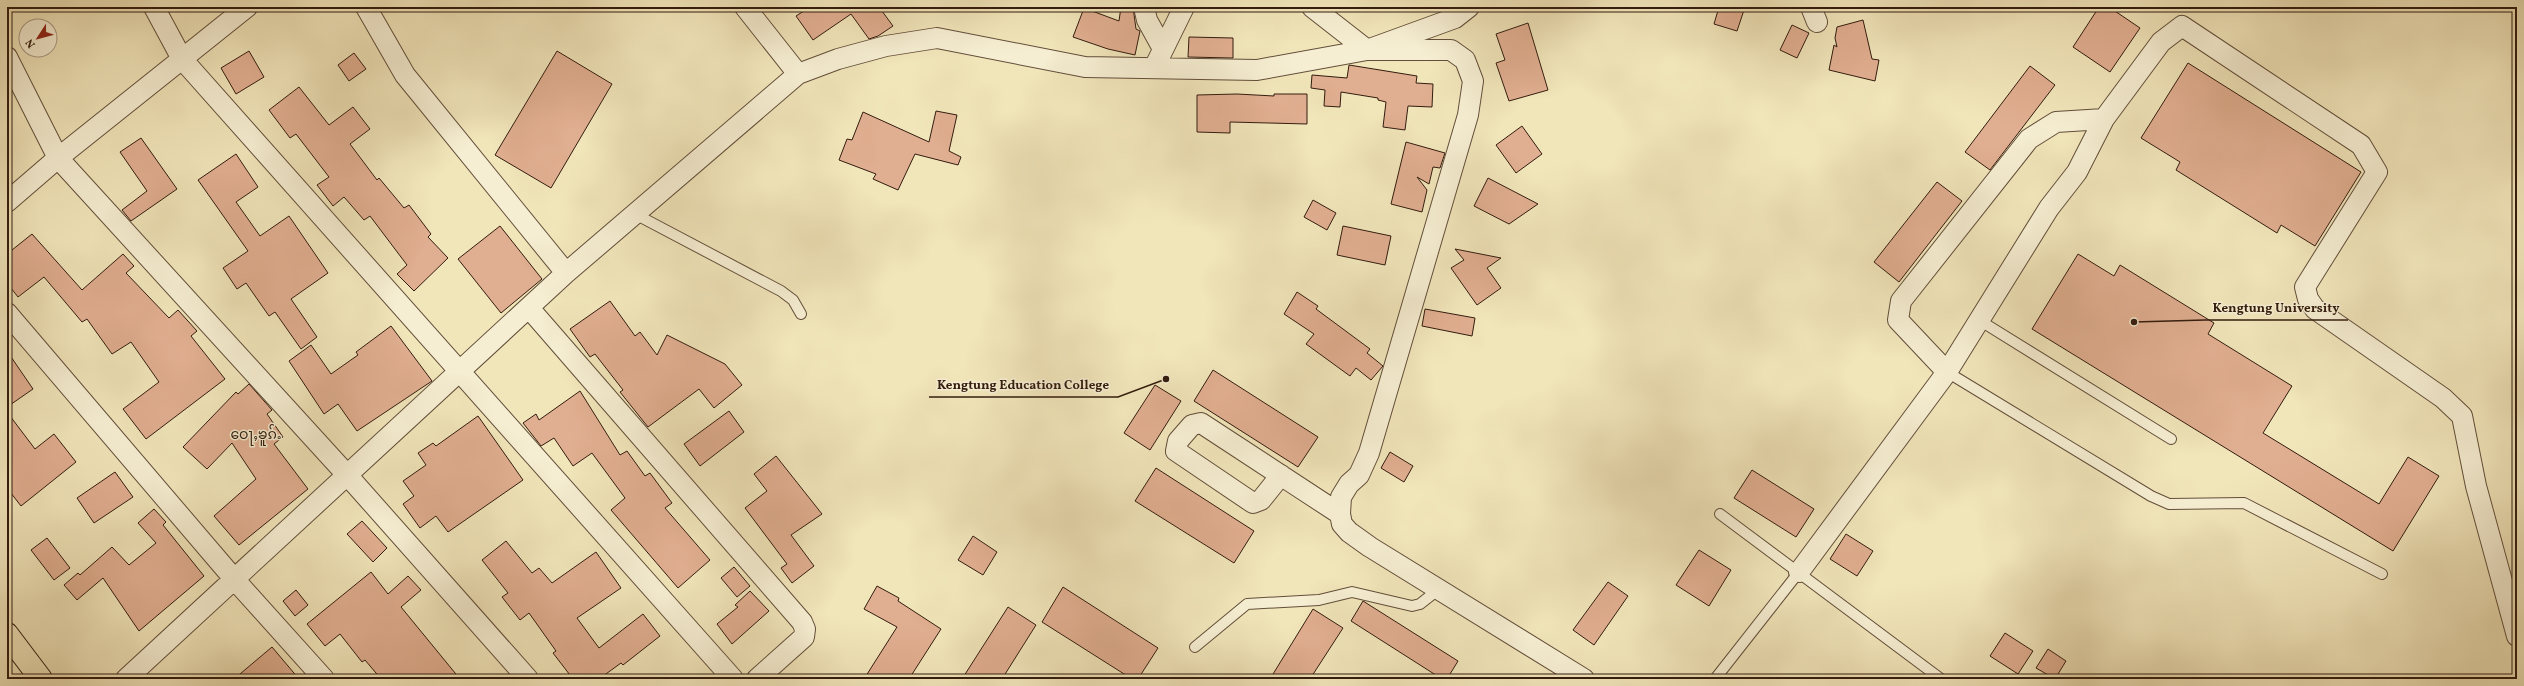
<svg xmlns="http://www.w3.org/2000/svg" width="2524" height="686" viewBox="0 0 2524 686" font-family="Vollkorn,'Noto Sans Myanmar',serif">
  <rect width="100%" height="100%" fill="#f1e5ba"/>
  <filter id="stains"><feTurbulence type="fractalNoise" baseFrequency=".005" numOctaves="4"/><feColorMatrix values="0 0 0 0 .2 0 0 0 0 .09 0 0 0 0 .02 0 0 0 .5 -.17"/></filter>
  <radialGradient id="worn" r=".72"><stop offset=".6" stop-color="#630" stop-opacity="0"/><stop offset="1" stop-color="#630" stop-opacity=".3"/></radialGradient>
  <path fill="#e0ae90" stroke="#331c0e" d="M810,7H879L893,26L878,36L869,39L851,14L813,40L796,16Z
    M1121,7H1133L1136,29L1140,31L1135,55L1108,49L1073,37L1084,8L1119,21Z
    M1719,7H1745L1737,31L1714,24Z
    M2099,7H2109L2140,28L2110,72L2073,47Z
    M1863,20L1872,59L1879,60L1875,81L1829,70L1834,45L1837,47L1835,38L1837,27Z
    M1528,23L1548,90L1509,101L1496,63L1505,60L1496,34Z
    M1792,25L1809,33L1797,58L1780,50Z
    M1189,37L1233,38V58L1188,57Z
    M249,51L264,77L236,94L221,68Z
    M557,51L612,84L551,188L495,155Z
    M354,53L366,69L349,81L338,65Z
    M2188,63L2361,172L2315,246L2281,225L2277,233L2176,170L2180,162L2141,138Z
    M1349,65L1417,76L1416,83L1433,84L1432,107L1408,106L1405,130L1383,127L1386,102L1378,100V98L1341,92L1340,107L1324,106L1325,90L1311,88L1312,75L1347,78Z
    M2030,66L2055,85L1990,170L1965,152Z
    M299,87L329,125L353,107L370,129L350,144L377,180L379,178L404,208L409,205L431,234L428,237L448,258L414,291L397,274L407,265L370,216L364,220L344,197L333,206L317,185L329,177L296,134L290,138L269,110Z
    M1237,94L1274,96V94H1307V124L1230,122V133L1197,132V95Z
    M936,111L957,115L949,151L961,157L958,165L915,154L898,190L873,179L876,174L839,160L847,139L852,140L863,112L929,142Z
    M1522,126L1542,154L1516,173L1496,145Z
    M141,138L177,189L131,221L122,210L147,191L120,152Z
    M1406,142L1445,153L1440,168L1433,167L1429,184L1417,177L1427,190L1422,212L1391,204Z
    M236,154L258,187L236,202L260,236L289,216L328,273L291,299L317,337L301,349L275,312L269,316L246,283L237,289L223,268L248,251L198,180Z
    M1488,178L1538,204L1509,224L1474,206Z
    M1937,182L1962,201L1899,282L1874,262Z
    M1313,200L1336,213L1327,230L1304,217Z
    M500,226L542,279L501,313L458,259Z
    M1343,226L1391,236L1385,265L1337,255Z
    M32,234L82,290L123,254L134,266L126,273L169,318L178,310L197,331L191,336L225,379L146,439L123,409L159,382L131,342L112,354L87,319L82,322L44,277L18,297L7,283V254Z
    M1455,249L1501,258L1487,268L1501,288L1477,305L1451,268L1464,260Z
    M2078,254L2114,276L2120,265L2214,323L2208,334L2292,386L2263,433L2379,504L2408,457L2439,476L2393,551L2032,329Z
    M1297,292L1318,306L1316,309L1370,349L1367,353L1383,366L1371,380L1356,368L1350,376L1306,344L1314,334L1284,314Z
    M610,301L635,336L640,332L657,355L667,335L725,364L742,385L714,408L699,389L648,427L620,392L623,390L595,354L590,357L570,329Z
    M1425,309L1475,318L1472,336L1422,326Z
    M391,326L432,381L357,431L338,404L324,414L289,361L311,345L331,374L358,355L356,352Z
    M7,351L33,389L7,407Z
    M1213,370L1318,437L1298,467L1194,401Z
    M249,384L272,410L267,414L283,437L274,444L308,489L239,545L214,516L256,479L232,443L207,469L183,447L236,392L238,394Z
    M1155,385L1181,401L1150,450L1124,433Z
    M580,391L620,455L627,451L645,476L650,473L672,503L665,508L710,560L678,588L611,510L625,498L592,453L573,466L554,438L541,446L523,423L536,414L539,420Z
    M729,411L744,432L700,466L684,444Z
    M7,412L35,449L54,434L76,462L21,506L7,488Z
    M478,416L523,480L448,532L436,516L420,528L403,504L414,496L403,481L426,465L418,453L433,443L436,446Z
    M1390,452L1413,466L1404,482L1381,468Z
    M776,456L822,514L791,535L814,566L792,583L781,568L787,564L745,508L767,491L754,474Z
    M1156,468L1254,531L1234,563L1135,501Z
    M1752,470L1814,509L1796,537L1734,498Z
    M115,472L133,497L94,523L77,498Z
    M154,509L166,522L163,525L204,576L139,631L103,578L77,600L64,585L78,573L80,575L112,547L129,565L156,543L138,523Z
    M362,521L387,548L373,562L347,534Z
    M1846,534L1873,551L1857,576L1830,559Z
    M973,536L997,552L983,575L958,560Z
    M47,538L70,568L54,580L31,550Z
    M506,541L532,573L539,568L552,583L596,552L621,588L577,618L599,648L643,614L660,636L623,665L621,663L599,679H573L553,653L556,651L529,613L520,620L502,597L508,593L482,560Z
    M1699,550L1731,570L1709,606L1676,585Z
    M734,567L750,586L737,597L721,578Z
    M371,572L388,594L408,576L421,590L401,607L460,679H381L365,660L362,662L340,634L325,646L307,624Z
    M1608,582L1628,596L1594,645L1573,630Z
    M877,586L899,598L898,601L941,629L909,679H864L897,627L864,609Z
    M1063,587L1158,648L1138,679H1132L1042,622Z
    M296,590L308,605L295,616L283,601Z
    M750,591L769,611L732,644L717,624L738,607L735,605Z
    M1363,601L1458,661L1447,679H1442L1351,621Z
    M1008,607L1036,625L1002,679H962Z
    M1313,609L1343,628L1310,679H1270Z
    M2005,633L2033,651L2018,674L1990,656Z
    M272,647L299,679H234Z
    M2048,649L2066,661L2055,679L2036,668Z"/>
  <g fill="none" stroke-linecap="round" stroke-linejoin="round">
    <g stroke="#624e39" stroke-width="12">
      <path id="service" d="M635,214L781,291L793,300L801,314
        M1979,320L2171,439
        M1947,372L2151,496L2169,504L2244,503L2382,574
        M1720,514L1941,679
        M1195,647L1247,604L1319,600L1352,592L1412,606L1420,604L1439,589
        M1715,679L1799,572"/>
    </g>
    <g stroke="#624e39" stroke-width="22">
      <path id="minor" d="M154,7L182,59L247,7
        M366,7L405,75L566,273
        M745,7L798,74
        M1144,7L1147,20L1163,49
        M1312,7L1367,50H1451L1465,60L1473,81L1468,115L1369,453L1359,475L1349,484L1341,497L1340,514L1342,524L1349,532L1370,547L1584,679
        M1811,7L1817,22
        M7,57L58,158L348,476L528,679
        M1154,68L1184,7
        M7,202L58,158L182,59L733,679
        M529,308L802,622L805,629L804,637L757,679
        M7,313L235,580L324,679
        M1947,372L1898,320L1901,301L2029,139L2056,122L2104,119
        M1281,475L1261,500L1253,503L1176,451L1178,441L1192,425L1201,423L1340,514
        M1799,572L1947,372L2049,208L2077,172L2104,119L2161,42L2182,26L2361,145L2377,172L2305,287L2308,299L2315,309L2443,398L2462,416L2476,486L2517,636
        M126,679L566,273L798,74L838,59L886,46L937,38L1085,67L1257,70L1367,50L1455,18L1469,7"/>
    </g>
    <g stroke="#331c0e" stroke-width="24">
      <path id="trunk" d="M7,634L41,679"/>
    </g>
    <use href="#service" stroke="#f6eed2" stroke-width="10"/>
    <use href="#minor" stroke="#f6eed2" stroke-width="20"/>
    <use href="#trunk" stroke="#f1e5ba" stroke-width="22"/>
  </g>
  <g text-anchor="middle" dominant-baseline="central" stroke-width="3" stroke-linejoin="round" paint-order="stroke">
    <g font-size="14" fill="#331c0e" stroke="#f6eed2">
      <text x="256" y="435">ဝေႃႇၶူၵ်ႉ</text>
    </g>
  </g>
  <path fill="none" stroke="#331c0e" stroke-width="1.5" d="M2134 322L2205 320H2348M1166 379L1118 397H929"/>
  <g fill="#331c0e" stroke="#f6eed2" stroke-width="1.5">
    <circle cx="2134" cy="322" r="4"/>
    <circle cx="1166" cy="379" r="4"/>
  </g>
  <g font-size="13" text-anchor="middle" font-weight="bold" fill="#331c0e" stroke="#f6eed2" stroke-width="3" stroke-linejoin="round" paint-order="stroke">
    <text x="2276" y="312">Kengtung University</text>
    <text x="1023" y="389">Kengtung Education College</text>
  </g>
  <rect width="2524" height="686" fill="none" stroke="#f1e5ba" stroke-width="24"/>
  <rect x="8" y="8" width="2508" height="670" fill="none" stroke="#331c0e" stroke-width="2"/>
  <rect x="12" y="12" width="2500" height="662" fill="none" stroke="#331c0e"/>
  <g transform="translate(38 38) rotate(234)"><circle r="19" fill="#f6eed2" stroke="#a89a84"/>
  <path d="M0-3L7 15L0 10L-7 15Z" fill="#8f2418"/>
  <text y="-6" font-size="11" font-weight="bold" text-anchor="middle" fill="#331c0e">N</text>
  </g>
  <rect width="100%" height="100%" filter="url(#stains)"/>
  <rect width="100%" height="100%" fill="url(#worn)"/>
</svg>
